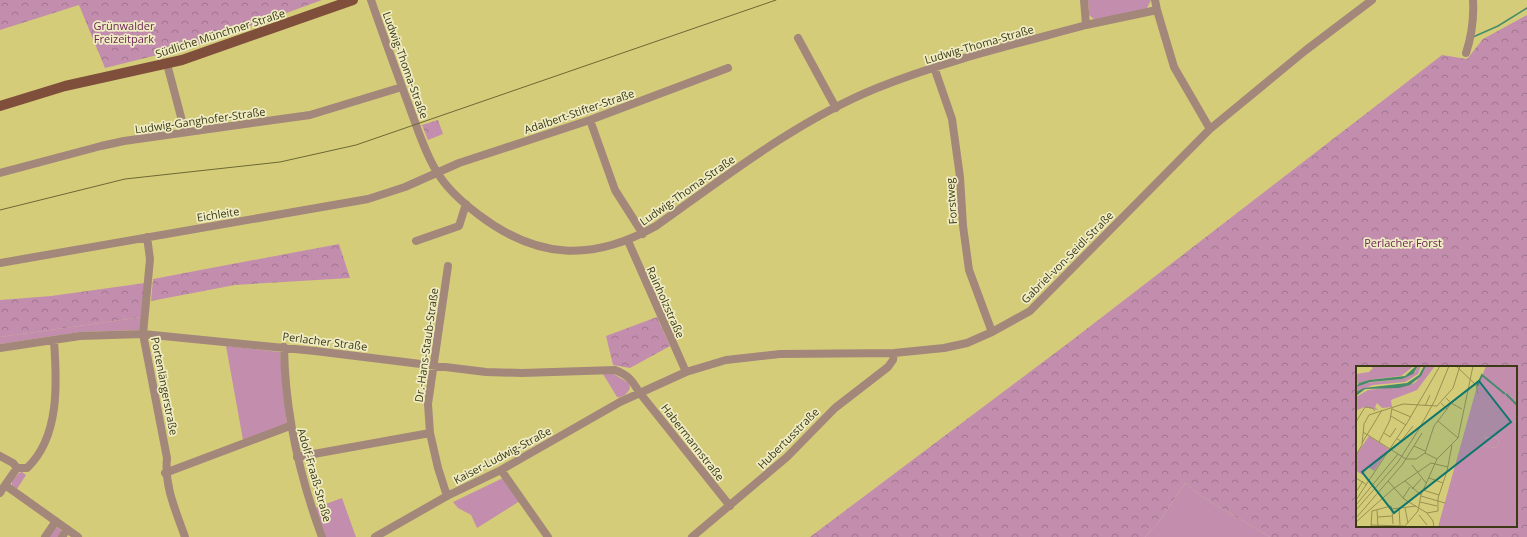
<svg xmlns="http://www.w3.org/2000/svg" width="1527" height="537" viewBox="0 0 1527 537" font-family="'Open Sans',sans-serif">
  <defs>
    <pattern id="forest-crowns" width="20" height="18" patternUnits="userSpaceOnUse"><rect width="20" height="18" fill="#c38eae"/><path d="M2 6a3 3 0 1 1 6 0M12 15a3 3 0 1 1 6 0" fill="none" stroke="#a0758d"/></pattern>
  </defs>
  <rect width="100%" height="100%" fill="#d5cc79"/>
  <path fill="#c38eae" d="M1088,0H1151L1146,10L1095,20L1089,15Z
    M143,317L141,330L80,332L0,344V337Z
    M226,346L280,352L287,424L243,440Z
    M610,372L629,383L630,388C628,393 623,398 617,397L603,374Z
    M22,472L26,475L17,489L12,485V481L19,473Z
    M503,478L520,501L477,528L471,515L458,508L453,502Z
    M1185,483L1201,496L1270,537H1145L1159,522Z
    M342,498L356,537H326L315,508Z
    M57,527L62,531L59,537H48L55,528Z"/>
  <path fill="url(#forest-crowns)" fill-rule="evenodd" d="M0,0H322L198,45L105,68L79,5L0,30Z
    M1527,15V537H1270L1201,496L1185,483L1159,522L1145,537H810L1071,341L1442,55L1467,59L1483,39ZM1357,367H1516V526H1357Z
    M438,120L443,134L428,140L422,125Z
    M339,244L350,278L235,285L151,301L153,279Z
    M145,283L143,317L0,337V300L51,296Z
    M657,317L670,346L630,368L613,365L606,336Z"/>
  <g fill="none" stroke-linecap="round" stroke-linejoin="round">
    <path stroke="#458b6c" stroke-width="1.5" d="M1473,37L1498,26L1527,8"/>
    <path stroke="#a3877b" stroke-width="8" d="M371,0C384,38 398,76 412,114C419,133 426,155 437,172C447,189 463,203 479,215C537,259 592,262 656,226C725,177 798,120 877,88C944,61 1016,44 1086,25
      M1084,0L1086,25L1157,10L1155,0
      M1157,10L1174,67L1210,129
      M798,38L836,108
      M1466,53C1472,35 1474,18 1473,0
      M167,64L185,132
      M934,67L952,119L960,177L963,226L969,270L992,332
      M590,120L615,190L643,234
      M0,173L101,146L124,141L310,115L402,87
      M147,237L150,259L143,334L167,458C164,486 176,511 185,537
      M416,241L459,226L466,204
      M628,241L686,372
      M0,263L368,199L405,187L459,163L590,120L728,68
      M284,347C285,413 299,475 322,537
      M0,348L80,336L143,334L315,351L486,372L522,373L615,370C628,375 632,380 639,392L730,506
      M0,456L13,463L17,468L5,485L78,537
      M297,457L430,433
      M17,468H27C60,437 57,382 54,341
      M501,470L548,537
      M165,473L290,426
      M0,493L5,485
      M447,496L438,468L430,433L428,404L448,266
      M45,537L56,521
      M62,537L67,529
      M375,537L447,496L501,470L620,402L686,372L726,360L780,354L894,353L944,348L967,343L992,332L1030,311L1210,129L1306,50L1372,0
      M692,537L787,457L835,408L888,367L893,360L894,353"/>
    <path stroke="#7f4f3b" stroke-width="10" d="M0,106L65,86L182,60L353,0"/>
    <path stroke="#6c6835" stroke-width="1" d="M0,210L125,179L280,162L356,145L776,0"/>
  </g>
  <g text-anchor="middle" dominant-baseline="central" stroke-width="3.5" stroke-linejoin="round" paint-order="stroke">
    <g font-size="11" fill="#6c2655" stroke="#efecc4">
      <text x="124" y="25">Grünwalder<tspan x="124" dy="13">Freizeitpark</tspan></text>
      <text x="1403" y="242">Perlacher Forst</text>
    </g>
    <g font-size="11" fill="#3c3916" stroke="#efecc4">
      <text transform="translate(220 33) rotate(-18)">Südliche Münchner Straße</text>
      <text transform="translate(979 44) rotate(-16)">Ludwig-Thoma-Straße</text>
      <text transform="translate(406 65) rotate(70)">Ludwig-Thoma-Straße</text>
      <text transform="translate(579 111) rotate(-19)">Adalbert-Stifter-Straße</text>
      <text transform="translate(200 120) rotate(-8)">Ludwig-Ganghofer-Straße</text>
      <text transform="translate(687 190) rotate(-35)">Ludwig-Thoma-Straße</text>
      <text transform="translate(951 201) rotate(-94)">Forstweg</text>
      <text transform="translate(218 214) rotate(-9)">Eichleite</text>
      <text transform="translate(1067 257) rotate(-45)">Gabriel-von-Seidl-Straße</text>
      <text transform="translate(666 302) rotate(66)">Rainholzstraße</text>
      <text transform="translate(325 341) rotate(7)">Perlacher Straße</text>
      <text transform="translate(426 345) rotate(-82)">Dr.-Hans-Staub-Straße</text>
      <text transform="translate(165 386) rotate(79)">Portenlängerstraße</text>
      <text transform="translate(788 438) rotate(-45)">Hubertusstraße</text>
      <text transform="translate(693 442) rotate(52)">Habermannstraße</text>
      <text transform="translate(502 455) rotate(-28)">Kaiser-Ludwig-Straße</text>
      <text transform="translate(315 475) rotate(74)">Adolf-Fraaß-Straße</text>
    </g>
  </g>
  <g transform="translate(1356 366)">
    <rect width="161" height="161" fill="#d5cc79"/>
    <path d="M62,0H65L62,8L49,16L17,19L0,26V21L8,17L46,13L59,6ZM141,71L143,78L139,82L126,79V72Z" fill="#c38eae"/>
    <path d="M14,0H58L45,10L13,14L0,18V8L13,6L17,2ZM70,0H79L61,24L35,34L36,41L26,42L21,37L19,41L22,44L8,41L0,45V31L12,24L54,19L60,16ZM130,0H161V56L158,55L161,57V161H82L120,24ZM135,71H141L143,78L139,82L126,79V72ZM13,70L33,83L18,105L12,101L7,109L0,105V89Z" fill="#c38eae" fill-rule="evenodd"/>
    <path d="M60,0H62L57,8L46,13L14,16L0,21L3,17L13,14L49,10ZM68,0H70L65,10L54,19L43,22L9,23L0,30V26L8,22L51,17L63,9Z" fill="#458b6c"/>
    <path fill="none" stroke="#458b6c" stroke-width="2" d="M121,20L126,9L149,28M150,28L161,39"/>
    <path fill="none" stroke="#989151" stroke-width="1" d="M100,0L120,19L122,28M85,37L91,43L95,37L90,32M95,37L106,43M69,40L74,29M36,43L55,51M35,50L50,59M82,55L102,72M0,56L9,41L16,42L19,45M7,66L50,93H60L69,87L78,60L91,43M28,67L34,71L40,62M41,73L45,75L57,60M23,76L34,54L36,42M6,77L26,44M58,80L69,85M69,87L81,93M0,89L6,79L8,58L13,49L47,38L81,40L97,22L104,0M56,99L70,117M0,112L11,119M73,112L87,117M32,115L48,133L71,147L77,155L78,161M49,115L65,129M56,123L65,113M67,124L83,129M0,126L7,115M65,130L89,137M47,132L54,121M0,134L51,57L84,0M64,136L81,140M0,139L42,88M43,142L44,159M49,142L52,157M36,143L37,158M0,144L42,96L63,63L79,34L93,0M21,144L22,161M16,145L35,140L36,143L60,140M71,147L82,145V132L91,105L96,79M63,149L71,159M22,151L36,150M0,152L46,99L66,67M0,156L37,123L75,97L92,101M15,159L48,160M15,161L16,145M48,161L62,145L65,129L81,93L102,72L117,0"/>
    <path fill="#0f766e" fill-opacity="0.15" stroke="#0f766e" stroke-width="2" d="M123,15L155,56L38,147L6,106Z"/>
    <rect width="161" height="161" fill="none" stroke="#3c3916" stroke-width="2"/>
  </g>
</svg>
